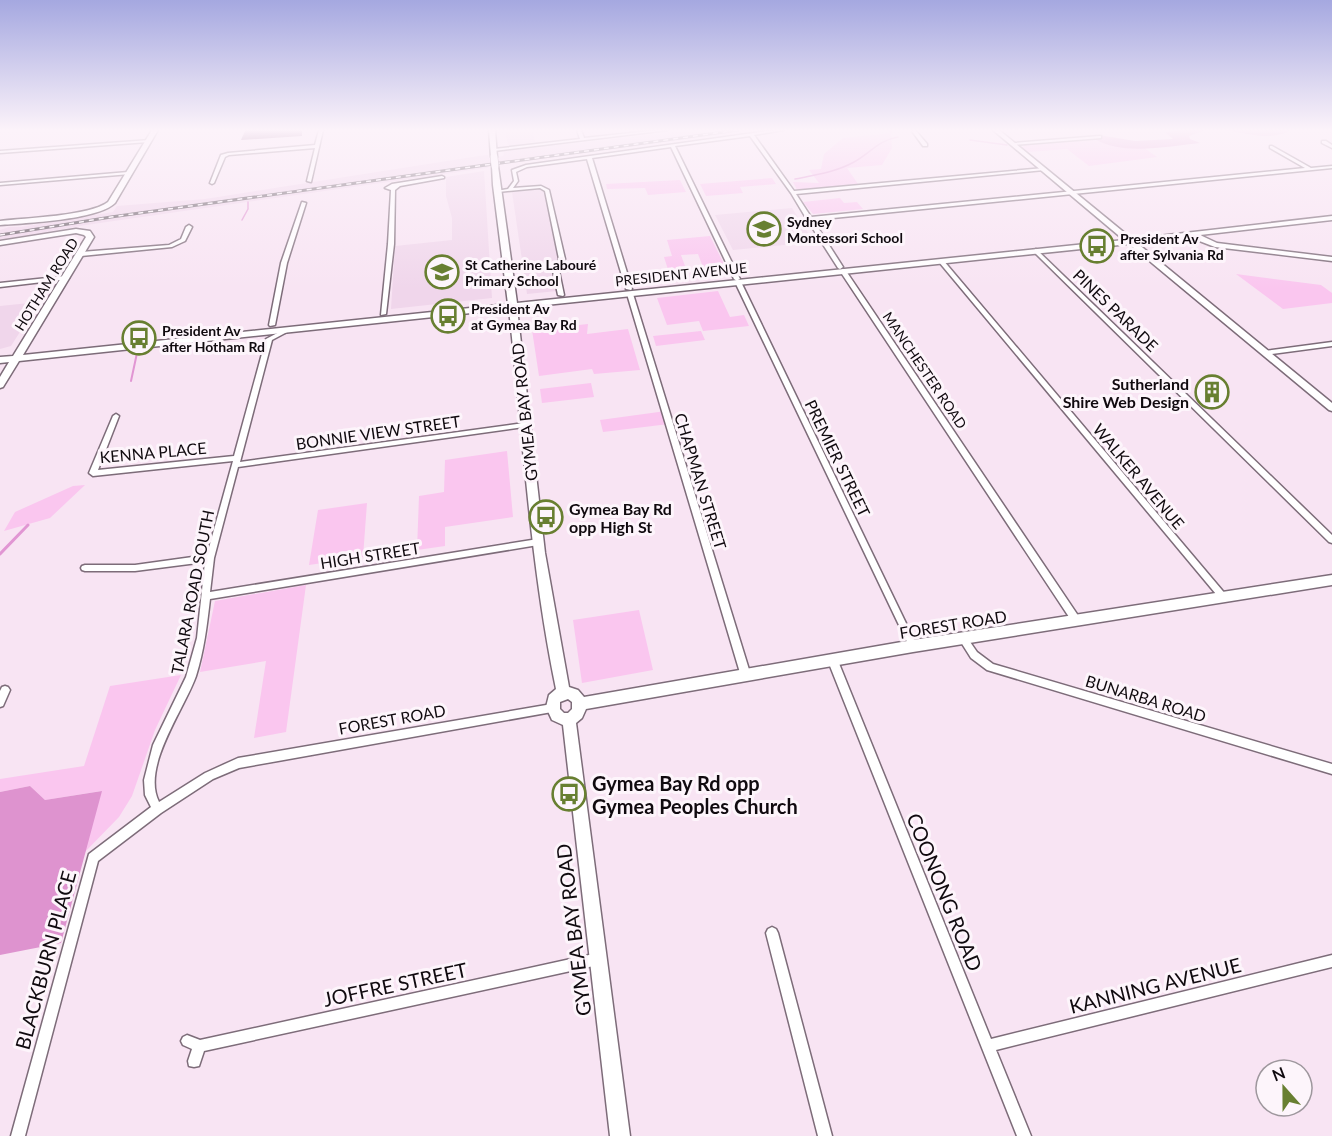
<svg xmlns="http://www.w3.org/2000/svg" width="1332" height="1136" viewBox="0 0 1332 1136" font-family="Lato,sans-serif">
  <rect width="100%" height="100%" fill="#f8e4f3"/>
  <path fill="#f0d6eb" d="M505,130H532L535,142L508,146Z
    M695,130H758L490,166L487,168L86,225L0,240V230L9,227H21L113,212L117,206L205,199L479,156L488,155L489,158L503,156L504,151Z
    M484,171L492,298L391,309L395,246L452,240V218L446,196V177Z
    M542,189L545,190L559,260L553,268L557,291L527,294L512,192Z
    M792,208L814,242L733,250L715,215Z
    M39,302L11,346L0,349V306Z"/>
  <path fill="#fac6ef" d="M891,133L892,148L882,165L847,168L858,184L797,190L793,182L819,183L809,170L821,169L824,154L843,138Z
    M1095,139L1122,147H1143L1157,157L1089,166L1067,149L1028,152L1022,147L1025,145Z
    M772,178L776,184L740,187L743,193L706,196L700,184Z
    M680,180L686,192L648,195L645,188L607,189L606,184Z
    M840,198L844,203L857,202L863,209L813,214L803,202Z
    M710,236L729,274L706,275L698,254L681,255L689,277L671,279L664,257L672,256L667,240Z
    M1236,274L1321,285L1332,293V303L1283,309Z
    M718,291L730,317L744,315L749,326L703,331L699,321L667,325L657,298Z
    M588,324L587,334L628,329L640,370L594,374L592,369L539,376L532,330Z
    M701,331L705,340L656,346L653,336Z
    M591,383L594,397L542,403L540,389Z
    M666,411L669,424L603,432L600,420Z
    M507,451L513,517L445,527V546L417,550L419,496L444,492L445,460Z
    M85,485L50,518L4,531L15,512L73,486Z
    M367,503L363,557L309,565L318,510Z
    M306,585L286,732L254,738L266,661L200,672L215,601Z
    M639,610L653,670L582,683L573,620Z
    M181,675L155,730L132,796L119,817L84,853L101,791L45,800L30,786L0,792V779L84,766L110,686Z"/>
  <path fill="#de93cf" d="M1184,130H1291C1266,145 1233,126 1207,130C1201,131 1195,134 1189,136L1190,139L1200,143C1171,146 1121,156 1095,139L1099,135L1135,141L1173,139L1165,132Z
    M30,786L45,800L102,791L61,943L0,955V792Z"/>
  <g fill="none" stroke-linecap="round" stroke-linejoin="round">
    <path stroke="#e196d3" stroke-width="1.5" d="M887,130L892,132
      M1228,130L1265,135L1285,130
      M1099,138C1129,148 1155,149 1186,139L1185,131L1188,130
      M970,140L1007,145
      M795,179C815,175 836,172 854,162C870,153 879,140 898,137
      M242,220L248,209V202"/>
    <path stroke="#e196d3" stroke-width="2" d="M131,381L137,353"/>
    <path stroke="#e196d3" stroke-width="3" d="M0,554L28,525"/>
  </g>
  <path fill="#591851" d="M250,130H302V136L241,140L245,131Z"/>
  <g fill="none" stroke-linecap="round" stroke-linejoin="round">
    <g stroke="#7d6c79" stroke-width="3">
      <path id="street" d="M319,130H323L311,182L307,181L315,148L229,155L225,157L214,183L212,184L210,183L221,155L228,153L315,145Z
        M577,130H581L584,138L659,130H668L494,151L492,150L494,149L580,139Z
        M775,130H783L754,135L794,191L1044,168L1046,169L1044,170L796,194L811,217L1305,168L1270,148V146H1272L1311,168L1332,166V168L813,220L843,267L840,269L838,268L808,221L805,219L806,218L791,193L750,136L675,146L740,279L738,280L741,282L917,646L916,649L913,650L910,649L909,646L735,282L737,281L734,279L671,147L592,158L632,289L631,290L626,289L587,159L527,167L516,172L518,181L513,188L541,186L549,190L565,259L559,271L564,295L563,296L558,295L553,271L559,259L545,191L540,188L498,192L496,191L508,189L514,181L512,170L526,165Z
        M913,130H917L916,131L927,144V146H923L912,131Z
        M1099,136H1101V138L1014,145L1012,144L1014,143Z
        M150,140V142H148L0,153V151Z
        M1322,141H1326L1332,145V148L1322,143Z
        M128,172L130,173V174L0,185V183Z
        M442,176L444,177V178L400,186L395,190L394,244L386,314L381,315L388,244L391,190L385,188L392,184Z
        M302,202L306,203L287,263L275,325L270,326L269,325L281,263Z
        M189,225L192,227L185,241L172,247L81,256L78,254L81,252L169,245L181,239L186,227Z
        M1036,249L1332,535V543L1329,542L1034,252L1033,251Z
        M939,260H943L1227,596L1228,598L1227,600H1221L939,262Z
        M843,269L846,271L1079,617L1080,620L1079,623L1076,624L1073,623L840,271Z
        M66,276L69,278L68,279L0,287V283Z
        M628,293L633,294L751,676L749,679L746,680L743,679L741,676L627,294Z
        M285,329L288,331L287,332L272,340L240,462L524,423L527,425L524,427L238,467L214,558L210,592L538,539L542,542L538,545L210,599C207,625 204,651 196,676C184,710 141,767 159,802L205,773L238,758L552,704L555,705L557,708L555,711L552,712L239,768L213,779L161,813L98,861L25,1136H11L89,854L151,807L145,795L144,780L153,745L186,677L197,638L205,562L135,571H85L82,570L81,568L82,566L85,565H135L207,555L233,461L93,476L89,473L113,416L116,414L119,416L98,470L234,456L266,339Z
        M1332,342V346L1265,355L1262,353L1265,351Z
        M963,635L966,636L977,652L993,664L1332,764V774L987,670L971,658L959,639L960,636Z
        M833,657L836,658L838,661L991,1039L1332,955V967L996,1050L1031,1136H1017L828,661L830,658Z
        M5,686L8,687L10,690L3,706L0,707V691L2,687Z
        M772,927L776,929L778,933L832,1136H818L766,933L768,929Z
        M598,953L602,955L604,959L602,963L598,965L204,1051L199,1066L194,1067L189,1066L188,1061L192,1049L183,1045L181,1041L183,1037L187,1035L200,1040Z"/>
    </g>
    <g stroke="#7d6c79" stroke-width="3">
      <path id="secondary" d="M152,130H158L115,203C98,220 25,223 0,225V221C25,218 90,216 108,202Z
        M489,130H495L497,157L494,159L491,157Z
        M993,130H999L1132,239L1332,216V220L1200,235L1217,243L1332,257V261L1215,247L1189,237L1137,243L1332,403V411L1329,410L1129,244L517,308L545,553L569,687L578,690L584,697L913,640L1332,575V585L913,652L586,709L582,718L576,723L630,1136H610L563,725L552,720L546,707L549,695L556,689C530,564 523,436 509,309L19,361L3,387L0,388V377L9,362L0,363V357L13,356L86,237L84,235L76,233L0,245V241L76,229L90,231L94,237L23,355L508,304L493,185L492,166L495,164L498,166L517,303L1124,240ZM568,699L572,702V709L568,713H564L560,709V702Z"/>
    </g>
    <use href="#street" fill="#fff" fill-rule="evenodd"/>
    <use href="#secondary" fill="#fff" fill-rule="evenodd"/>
    <g stroke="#685d66" stroke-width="3">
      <path id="rail" d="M0,235L111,217L738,130"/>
    </g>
    <use href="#rail" stroke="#fdf5fb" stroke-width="1.5" stroke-dasharray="5" stroke-linecap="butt"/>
    <g stroke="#7d6c79" stroke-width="8" stroke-linecap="butt">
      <path id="secondary-bridge" d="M494,157L495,166"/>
    </g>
    <use href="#secondary-bridge" stroke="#fff" stroke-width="7"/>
  </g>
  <linearGradient id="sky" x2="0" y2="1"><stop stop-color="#a5a8e0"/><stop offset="0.45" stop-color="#fcf3fa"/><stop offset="1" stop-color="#fcf3fa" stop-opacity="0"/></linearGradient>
  <rect width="1332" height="289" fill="url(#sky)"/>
  <defs>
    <g id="school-ring" transform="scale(1.725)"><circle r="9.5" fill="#fdf5fb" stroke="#687f31" stroke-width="1.5"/><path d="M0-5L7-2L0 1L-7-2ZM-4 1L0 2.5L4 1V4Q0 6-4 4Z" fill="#687f31"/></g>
    <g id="bus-ring" transform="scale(1.725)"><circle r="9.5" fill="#fdf5fb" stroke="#687f31" stroke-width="1.5"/><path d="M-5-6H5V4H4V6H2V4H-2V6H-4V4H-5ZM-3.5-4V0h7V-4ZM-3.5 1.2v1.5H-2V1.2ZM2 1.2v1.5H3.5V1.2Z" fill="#687f31"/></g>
    <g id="building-ring" transform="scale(1.725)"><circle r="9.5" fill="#fdf5fb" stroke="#687f31" stroke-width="1.5"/><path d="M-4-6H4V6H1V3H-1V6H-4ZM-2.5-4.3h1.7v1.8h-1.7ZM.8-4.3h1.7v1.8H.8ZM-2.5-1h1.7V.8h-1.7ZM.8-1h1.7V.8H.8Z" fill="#687f31"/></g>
  </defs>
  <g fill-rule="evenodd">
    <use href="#school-ring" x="764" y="229"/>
    <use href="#bus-ring" x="1097" y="246"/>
    <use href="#school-ring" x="442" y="272"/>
    <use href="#bus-ring" x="448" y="316"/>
    <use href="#bus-ring" x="139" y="338"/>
    <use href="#building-ring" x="1212" y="392"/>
    <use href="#bus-ring" x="546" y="517"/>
    <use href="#bus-ring" x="569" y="794"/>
  </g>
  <g text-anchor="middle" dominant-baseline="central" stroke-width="6" stroke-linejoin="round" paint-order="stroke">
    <g font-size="14" font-weight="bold" fill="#100a0f" stroke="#fdf5fb" text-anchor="start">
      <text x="787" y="221">Sydney<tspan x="787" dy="16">Montessori School</tspan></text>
      <text x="1120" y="238">President Av<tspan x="1120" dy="16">after Sylvania Rd</tspan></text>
      <text x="465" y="264">St Catherine Labouré<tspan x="465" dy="16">Primary School</tspan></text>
      <text x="471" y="308">President Av<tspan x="471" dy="16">at Gymea Bay Rd</tspan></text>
      <text x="162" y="330">President Av<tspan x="162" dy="16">after Hotham Rd</tspan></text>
    </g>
    <g font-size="14" fill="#100a0f" stroke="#fdf5fb">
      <text transform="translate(681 274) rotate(-6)">PRESIDENT AVENUE</text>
      <text transform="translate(46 284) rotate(-58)">HOTHAM ROAD</text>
      <text transform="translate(925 370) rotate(56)">MANCHESTER ROAD</text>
    </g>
    <g font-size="16" fill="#100a0f" stroke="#fdf5fb">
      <text transform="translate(1116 310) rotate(44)">PINES PARADE</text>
      <text transform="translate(524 412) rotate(-96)">GYMEA BAY ROAD</text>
      <text transform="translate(378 432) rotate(-8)">BONNIE VIEW STREET</text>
      <text transform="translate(153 452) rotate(-5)">KENNA PLACE</text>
      <text transform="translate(838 458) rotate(64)">PREMIER STREET</text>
      <text transform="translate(1139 476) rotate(50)">WALKER AVENUE</text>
      <text transform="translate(701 481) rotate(73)">CHAPMAN STREET</text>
      <text transform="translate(370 555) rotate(-9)">HIGH STREET</text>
      <text transform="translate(192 592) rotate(-79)">TALARA ROAD SOUTH</text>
      <text transform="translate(953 624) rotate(-9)">FOREST ROAD</text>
      <text transform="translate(1146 698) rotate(17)">BUNARBA ROAD</text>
      <text transform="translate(392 719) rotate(-10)">FOREST ROAD</text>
    </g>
    <g font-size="16" font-weight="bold" fill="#100a0f" stroke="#fdf5fb" text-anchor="end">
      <text x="1189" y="383">Sutherland<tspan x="1189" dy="18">Shire Web Design</tspan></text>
      <text x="569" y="508" text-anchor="start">Gymea Bay Rd<tspan x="569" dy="18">opp High St</tspan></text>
    </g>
    <g font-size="20" font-weight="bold" fill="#100a0f" stroke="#fdf5fb" text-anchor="start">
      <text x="592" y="783">Gymea Bay Rd opp<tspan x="592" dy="23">Gymea Peoples Church</tspan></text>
    </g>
    <g font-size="20" fill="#100a0f" stroke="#fdf5fb">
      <text transform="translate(945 892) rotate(68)">COONONG ROAD</text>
      <text transform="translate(573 930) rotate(-97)">GYMEA BAY ROAD</text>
      <text transform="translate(45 960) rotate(-75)">BLACKBURN PLACE</text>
      <text transform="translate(395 984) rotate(-12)">JOFFRE STREET</text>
      <text transform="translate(1155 985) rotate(-14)">KANNING AVENUE</text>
    </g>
  </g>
  <g transform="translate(1284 1088) rotate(339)"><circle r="28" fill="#fdf5fb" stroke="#9e979d" stroke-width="1.5"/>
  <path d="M0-4.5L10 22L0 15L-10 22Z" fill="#687f31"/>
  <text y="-9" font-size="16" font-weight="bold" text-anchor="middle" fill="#100a0f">N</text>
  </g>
</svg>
